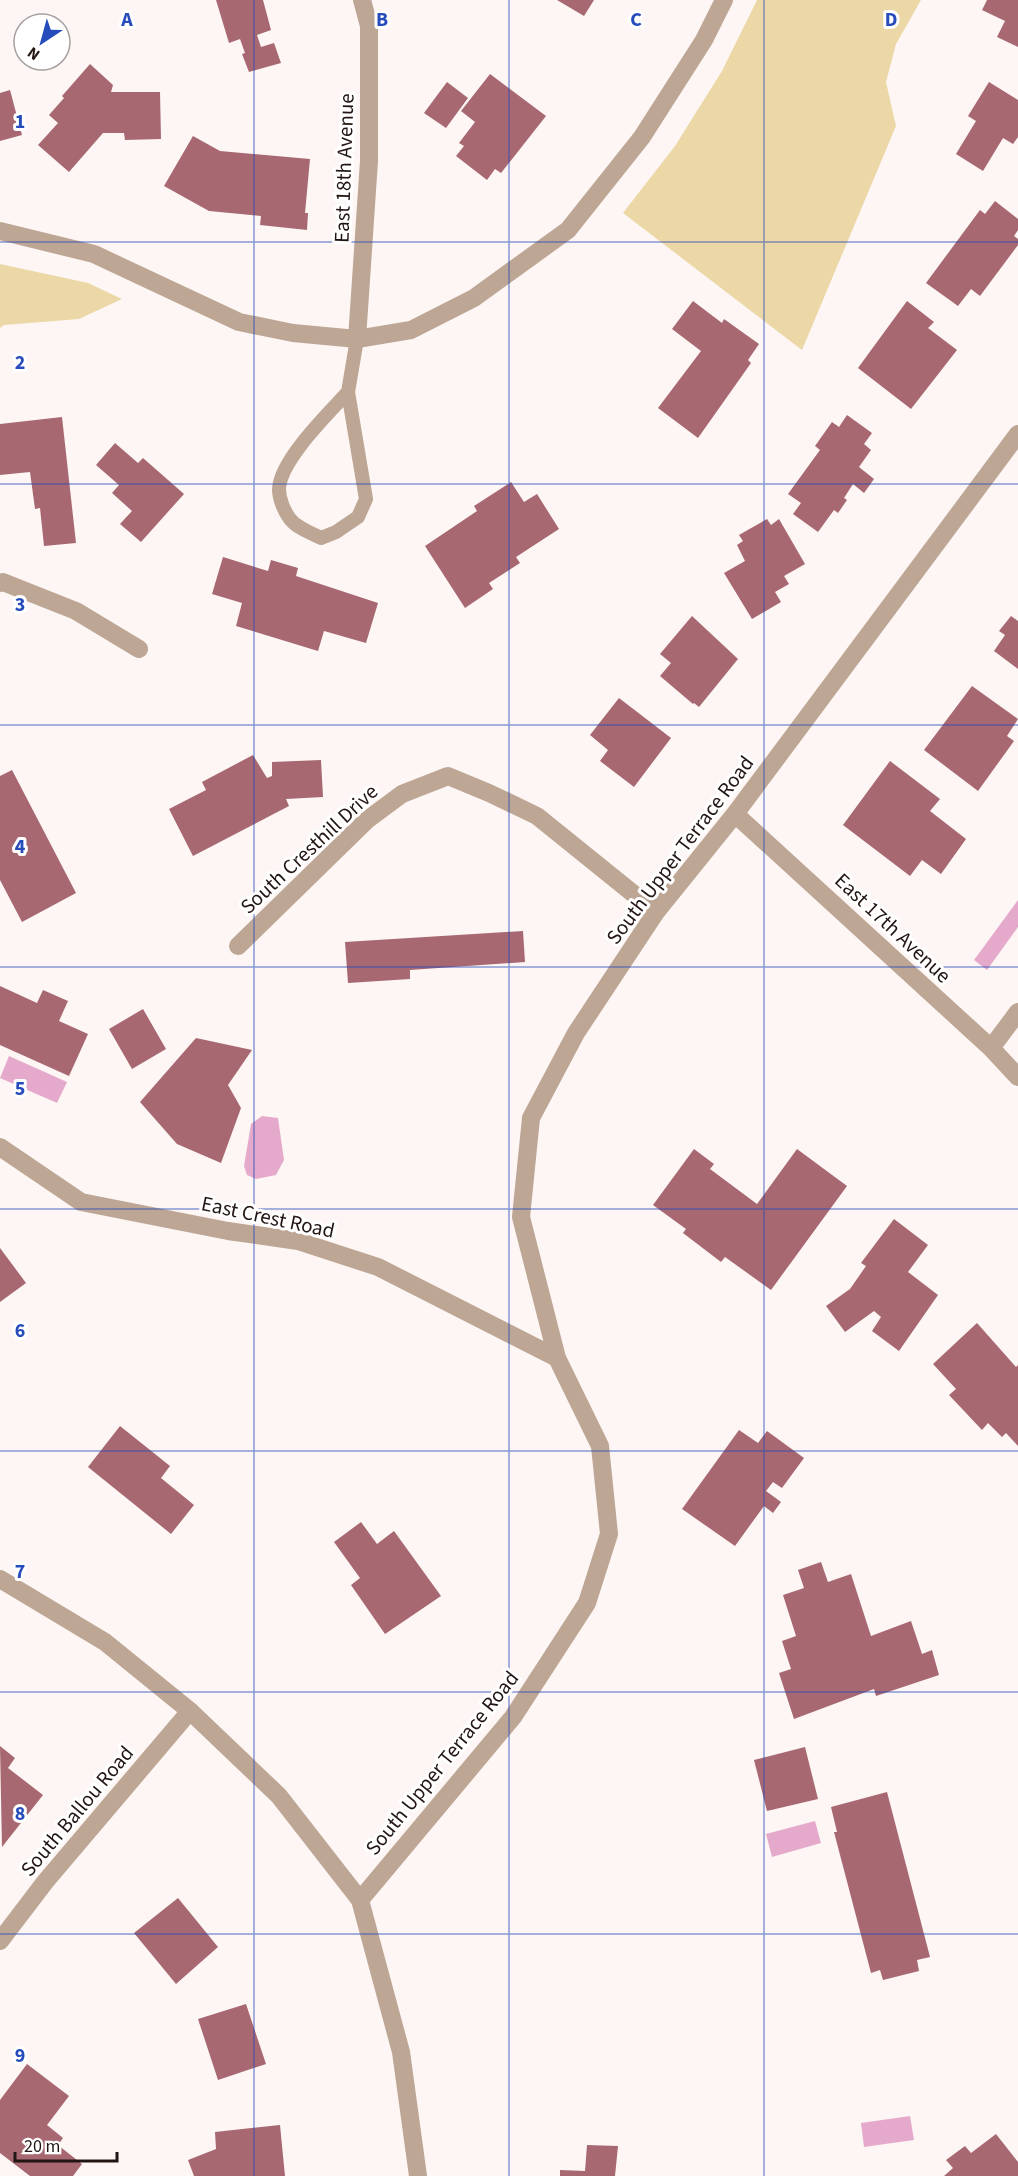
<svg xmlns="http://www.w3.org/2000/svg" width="1018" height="2176" viewBox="0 0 1018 2176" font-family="'Source Sans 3',sans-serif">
  <rect width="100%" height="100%" fill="#fdf6f4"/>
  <path fill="#ecd8a6" d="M757,0H921L896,44L886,82L896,126L802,350L623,213L675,146L722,71Z
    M0,264L88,283L122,299L79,319L4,325L0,328Z"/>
  <path fill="#e5aacb" d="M1018,900V927L987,970L974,960Z
    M9,1056L67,1082L57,1103L0,1078Z
    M262,1116L278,1118L284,1160L276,1175L256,1179L247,1175L244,1166L251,1124Z
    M815,1821L821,1843L772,1857L766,1834Z
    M910,2116L914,2140L864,2147L861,2123Z"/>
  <path fill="#a76871" d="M216,0H263L271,30L257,35L261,47L274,43L281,63L249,72L242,54L245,53L240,39L229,43Z
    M557,0H594L584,16Z
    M987,0H1018V47L997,37L1005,21L982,10Z
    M90,64L113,85L111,92H160L161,139L125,140L124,133H103L69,172L38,145L58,123L49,115L64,98L62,96Z
    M490,74L546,116L501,173L495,169L487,180L456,156L464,146L459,143L475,122L461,111Z
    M447,82L468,98L446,128L424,113Z
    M989,82L1018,100V137L1013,144L1003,138L983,171L956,154L976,121L968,116Z
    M10,90L22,135L0,141V93Z
    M193,136L220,151L310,159L305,213H308L307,230L260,225L261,216L209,211L164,186Z
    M995,201L1018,219V230L1014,236L1018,239V245L980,296L971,289L958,306L926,283L980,210L985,214Z
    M693,301L722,323L724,319L759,344L748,360L751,363L698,438L658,408L701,351L672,329Z
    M907,301L934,322L928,328L957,350L911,409L858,368Z
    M847,415L872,433L864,444L871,450L859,467L874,479L864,493L853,484L844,498L847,500L838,513L834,510L818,532L793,514L801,503L788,494L820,450L815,446L832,422L839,427Z
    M62,417L76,543L44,546L40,508L35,509L30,472L0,475V424Z
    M115,443L138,463L143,458L184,494L141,542L120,524L132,511L112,493L119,485L96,465Z
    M511,482L524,502L537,494L559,529L516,557L520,563L489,583L493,589L465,608L425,546L477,511L474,506Z
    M767,519L771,525L779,519L805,564L784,576L789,584L775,592L781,602L752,619L724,573L745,561L737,545L743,541L739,535Z
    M223,557L268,571L271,560L298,568L296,576L378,603L366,643L324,631L318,651L236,626L242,603L212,594Z
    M692,616L738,659L699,707L694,703L693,704L660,676L671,663L660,654Z
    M1011,616L1018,621V669L994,651L1005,635L999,631Z
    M972,686L1018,719L1007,736L1014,741L978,791L924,750Z
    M619,698L671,738L634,787L600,761L608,750L590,735Z
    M253,755L267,778L272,776V762L321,760L323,797L286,799L289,806L193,856L169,809L206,790L202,782Z
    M890,761L940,799L930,811L966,839L941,874L922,860L910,876L843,825Z
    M12,770L76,893L22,922L0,880V776Z
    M523,931L525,962L410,970V979L348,983L345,942Z
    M0,986L37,1003L43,990L68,1001L59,1021L88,1034L69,1076L0,1045Z
    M143,1009L166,1049L132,1069L109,1029Z
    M196,1038L252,1050L228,1085L241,1108L221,1163L177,1144L140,1102Z
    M694,1149L714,1164L710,1169L757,1204L797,1149L847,1186L771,1290L725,1257L721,1262L683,1233L686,1229L653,1205Z
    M894,1219L928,1245L908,1272L938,1295L899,1351L872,1331L881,1317L874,1311L845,1332L826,1306L850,1289L866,1266L861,1263Z
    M0,1248L26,1283L0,1302Z
    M977,1323L1016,1367L1018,1365V1446L1006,1433L1002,1437L988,1423L982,1430L949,1395L956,1389L933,1364Z
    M120,1426L170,1466L161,1478L194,1505L171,1534L88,1467Z
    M739,1430L758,1443L767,1431L804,1458L782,1488L773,1482L766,1491L781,1502L773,1513L764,1506L735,1546L682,1509Z
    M361,1522L377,1544L394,1531L441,1596L385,1634L351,1585L360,1578L334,1542Z
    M821,1562L828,1582L851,1574L871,1636L911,1621L922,1654L932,1650L939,1675L876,1696L874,1689L794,1719L779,1673L791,1669L782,1641L796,1636L783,1595L804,1588L798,1570Z
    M0,1746L15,1758L8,1768L43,1795L2,1847Z
    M805,1747L818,1799L767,1811L754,1760Z
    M887,1792L930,1957L917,1960L919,1971L883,1980L880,1970L871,1973L834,1832H837L831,1807Z
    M178,1898L218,1947L176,1984L134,1933Z
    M246,2004L266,2064L218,2080L198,2019Z
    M27,2064L69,2096L47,2125L63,2138L58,2145L82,2164L73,2176H30L0,2153V2100Z
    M280,2125L285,2176H194L188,2160L216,2149L215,2132Z
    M996,2134L1018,2162V2176H944L953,2168L946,2160L965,2146L971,2153Z
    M587,2145L618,2146L615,2176H560V2170L585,2171Z"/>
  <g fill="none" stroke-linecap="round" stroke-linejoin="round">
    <path stroke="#bda694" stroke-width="14" d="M348,392C329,413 280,460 279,489C279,499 284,511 290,519C297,528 311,533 321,538L336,532L358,517L366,499L348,392L357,339"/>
    <path stroke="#bda694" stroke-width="18" d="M357,339L369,161V26L362,0
      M0,583L3,582L76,611L139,649
      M735,814L991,1048L1018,1077
      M238,946L367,820L402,794L448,776L489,793L537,816L656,912
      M991,1048L1018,1012
      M0,1147L81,1202L228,1231L298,1241L378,1267L557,1358
      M360,1900L513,1717L587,1603L609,1534L600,1446L557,1358L521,1217L531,1118L576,1033L656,912L735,814L1018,434
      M0,1941L45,1882L190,1711"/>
    <path stroke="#bda694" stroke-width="18" d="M0,231L94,254L239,322L293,333L357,339L411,330L474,298L568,230L642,137L704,40L724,0
      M0,1579L105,1642L190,1711L279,1796L360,1900L401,2052L418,2176"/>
  </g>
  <path fill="none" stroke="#264bba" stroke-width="1.5" stroke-opacity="0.55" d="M254,0V2176M509,0V2176M764,0V2176M0,242H1018M0,484H1018M0,725H1018M0,967H1018M0,1209H1018M0,1451H1018M0,1692H1018M0,1934H1018"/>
  <g text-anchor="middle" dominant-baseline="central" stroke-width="6" stroke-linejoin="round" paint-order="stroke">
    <g font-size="21" fill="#221613" stroke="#fff">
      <text transform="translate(344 168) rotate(-88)">East 18th Avenue</text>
      <text transform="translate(309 849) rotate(-43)">South Cresthill Drive</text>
      <text transform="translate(680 850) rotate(-53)">South Upper Terrace Road</text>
      <text transform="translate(893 928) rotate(43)">East 17th Avenue</text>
      <text transform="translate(268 1217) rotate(12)">East Crest Road</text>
      <text transform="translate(442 1763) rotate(-51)">South Upper Terrace Road</text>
      <text transform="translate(77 1811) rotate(-50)">South Ballou Road</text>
    </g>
  </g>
  <g font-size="20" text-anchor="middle" font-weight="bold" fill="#264bba" stroke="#fff" stroke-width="6" stroke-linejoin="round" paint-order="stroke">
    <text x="127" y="26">A</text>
    <text x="382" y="26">B</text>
    <text x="636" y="26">C</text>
    <text x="891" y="26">D</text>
    <text x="20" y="128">1</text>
    <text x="20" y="369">2</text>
    <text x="20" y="611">3</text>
    <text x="20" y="853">4</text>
    <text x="20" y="1095">5</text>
    <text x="20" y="1337">6</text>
    <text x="20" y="1578">7</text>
    <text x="20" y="1820">8</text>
    <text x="20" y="2062">9</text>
  </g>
  <g transform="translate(42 42) rotate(216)"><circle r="28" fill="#ffffff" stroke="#a7a2a1" stroke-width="1.5"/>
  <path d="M0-4.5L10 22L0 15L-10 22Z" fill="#264bba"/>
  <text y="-9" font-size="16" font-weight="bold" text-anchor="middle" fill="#221613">N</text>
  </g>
  <path d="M15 2152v9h102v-9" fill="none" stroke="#221613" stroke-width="3"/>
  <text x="24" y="2152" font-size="18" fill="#221613" stroke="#ffffff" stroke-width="4.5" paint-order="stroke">20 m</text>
</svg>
